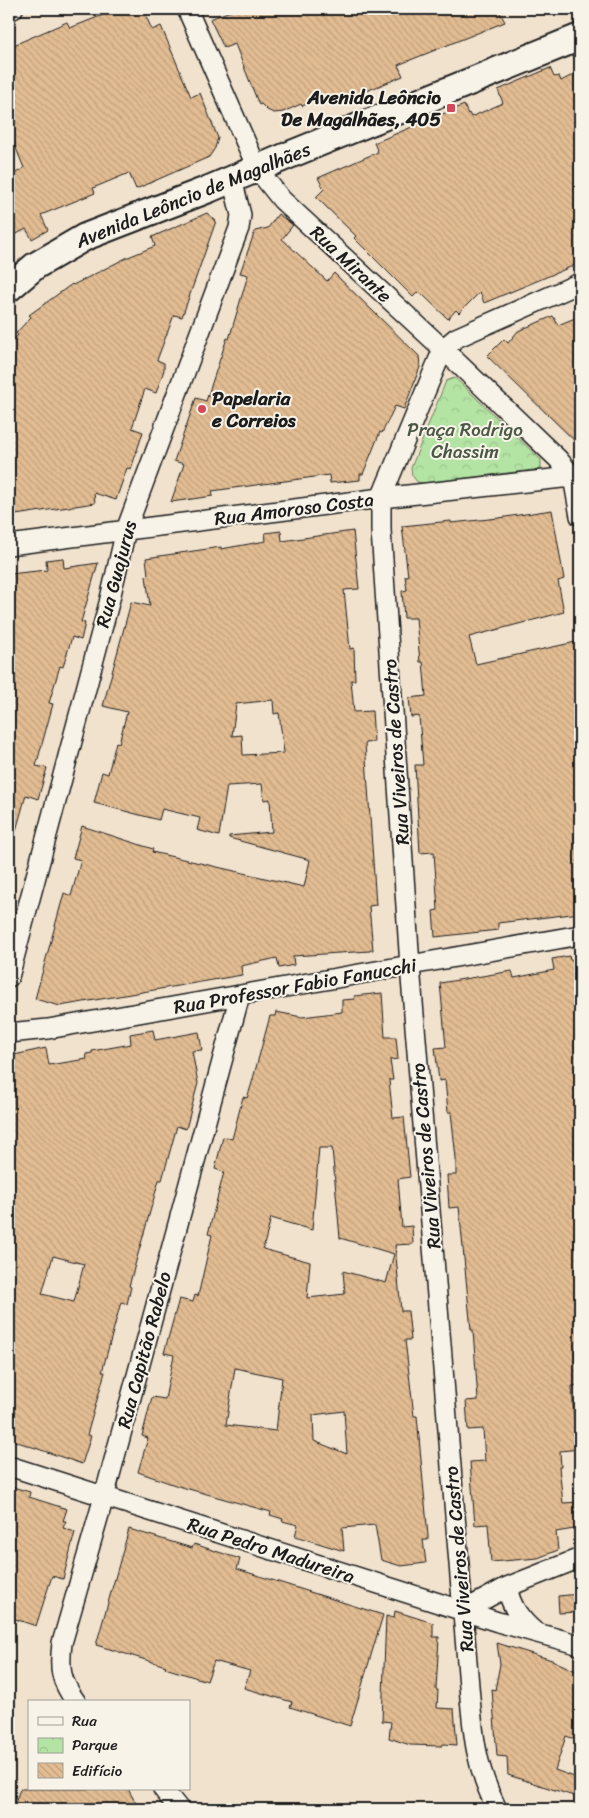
<svg xmlns="http://www.w3.org/2000/svg" width="589" height="1818" viewBox="0 0 589 1818" font-family="Sriracha,sans-serif">
  <defs>
    <pattern id="park-crowns" width="20" height="18" patternUnits="userSpaceOnUse" patternTransform="scale(1.25)"><rect width="20" height="18" fill="#b4e4a4"/><path d="M2 6a3 3 0 1 1 6 0M12 15a3 3 0 1 1 6 0" fill="none" stroke="#9ac38d"/></pattern>
    <pattern id="building-back-hatch" width="6" height="6" patternUnits="userSpaceOnUse" patternTransform="scale(1.25)"><rect width="6" height="6" fill="#e2bc92"/><path d="M-1 5l2 2M0 0l6 6M5-1l2 2" fill="none" stroke="#c1a17d"/></pattern>
  </defs>
  <rect width="100%" height="100%" fill="#f1e2ce"/>
  <filter id="ink" filterUnits="userSpaceOnUse"><feTurbulence type="fractalNoise" baseFrequency=".02" numOctaves="2"/><feDisplacementMap in="SourceGraphic" scale="10" xChannelSelector="R" yChannelSelector="G"/><feConvolveMatrix kernelMatrix="1 2 1 2 8 2 1 2 1" color-interpolation-filters="sRGB"/></filter>
  <g filter="url(#ink)">
    <path fill="url(#park-crowns)" stroke="#688060" d="M455,378L541,460V469L423,483L417,482L412,475L411,468L446,381Z"/>
    <path fill="url(#building-back-hatch)" stroke="#1c1c1c" fill-rule="evenodd" d="M118,9H143L152,30L161,26L191,97L200,93L218,138L215,148L209,157L136,189L129,173L93,188L95,193L41,215L48,230L32,239L26,229L9,238V177L24,168L9,131V47L67,22L70,28Z
      M235,9H498L505,22L398,65L403,76L391,81L334,104L330,95L302,106L301,104L283,112L274,113L267,110L261,104L259,105L235,44L224,48L210,19Z
      M550,68L554,77L559,76L561,81L580,71V263L484,303L480,292L459,313L456,310L448,319L422,294L421,295L418,292L413,297L354,238L356,236L316,197L324,189L318,178L378,152L374,143L464,105L468,114L469,113L471,117L503,103L498,90Z
      M207,213L216,221L182,317L174,315L157,360L164,363V370L156,393L145,389L132,428L143,432L131,469L127,468L116,500L94,493L95,503L9,516V346L18,335L16,333L31,317L29,315L72,284L73,285L126,258L155,246L152,237Z
      M278,214L293,225L282,239L327,281L334,273L419,356L420,367L404,409L395,406L382,433L380,432L363,474H360V480L330,483L329,475L212,491L213,496L171,502L184,464L174,461L196,398L206,401L227,338L229,339L248,275L240,273L255,231L268,228Z
      M553,316L558,325L580,316V446L487,356L504,339L508,343L518,331Z
      M552,510L564,579L558,581L564,612L469,637L476,664L580,641V913L498,923V930L435,937L433,911L438,910L434,852L420,853L415,765H423L419,716L411,717L409,698L426,696L423,662H420L416,618H404L402,591L407,590L405,576H408L402,526L451,521V523L499,518Z
      M281,531L282,541L353,531L359,589L344,590L350,649L354,648L355,680H351L354,712L372,711L374,742L365,743L376,905L369,906L373,950H370V951L293,956L294,965L279,968L277,958L241,966L242,975L60,1006L35,999L64,893L71,896L81,860L73,858L82,826L153,849L152,852L304,887L310,860L229,838V836L272,832L270,799L264,800L262,784L227,786L219,836L197,830L200,818L162,809L159,820L94,803L102,772L108,774L116,742L119,743L127,712L103,706L131,602L150,606L146,576L148,575L146,558L221,547V549L266,541L265,533ZM273,700L274,714L279,713L284,753L243,755L242,735L232,736L236,704Z
      M63,558L64,568L98,563L81,622L85,623L81,640L72,637L63,667L60,666L49,703L53,704L36,766L47,768L38,799L26,795L14,838H9V574L47,570L46,560Z
      M569,956L570,960L580,959V1386H572L574,1419H580V1449L560,1451L561,1467H559L563,1503L580,1502V1528L556,1532L558,1550L538,1558L491,1562L488,1524L475,1525L470,1462L485,1461L483,1429L468,1430L466,1401L478,1400L473,1330H471L459,1207L449,1208L447,1175H456V1158L451,1112H448L445,1080L439,1081L435,1048L446,1047L440,983L512,971L514,978L554,970L552,959Z
      M382,993L385,1037H396L398,1059L390,1060L393,1080H389L393,1118L404,1117L410,1177L398,1179L402,1227L412,1226L413,1244L395,1245L401,1311H408L411,1340H405L414,1416H417L428,1536V1540H423L426,1563L401,1566L381,1560L375,1525L342,1528L344,1551L295,1536L298,1525L282,1521L283,1519L270,1515L271,1512L178,1486L138,1472L148,1438L142,1436L152,1397L165,1399L174,1355L164,1353L179,1299L193,1302L195,1295L198,1296L212,1235L208,1234L224,1172L215,1169L223,1137L232,1139L243,1097L247,1098L251,1086L270,1016H275L276,1012L302,1017L342,1012V1000L355,999L354,996ZM319,1148H332L340,1238L394,1254L386,1283L343,1271L345,1294L307,1298L310,1262L263,1249L271,1218L312,1230ZM235,1368L282,1378L276,1431L226,1425ZM344,1411L347,1454L314,1441L313,1415Z
      M153,1030L155,1040L199,1032L202,1050L192,1051L198,1083L186,1129L177,1126L162,1180H159L129,1286L131,1287L127,1304L121,1302L102,1372H105L87,1435L91,1436L82,1464L9,1439V1359L15,1339L9,1338V1059L14,1055L46,1048L49,1065L87,1059L86,1054L92,1053V1051L131,1044L130,1034ZM53,1256L84,1264L74,1302L42,1294Z
      M9,1486L30,1492L29,1497L67,1509L63,1521H66L63,1528L75,1532L63,1579L52,1576L36,1626L9,1617Z
      M129,1529L192,1548L194,1544L240,1559L237,1569L383,1615L350,1726L290,1707L292,1702L244,1688L250,1671L214,1661L207,1681L165,1668L166,1666L96,1645Z
      M580,1594V1612L559,1613L558,1596Z
      M395,1611L433,1623V1637H439L436,1690H438L437,1708L454,1709L457,1745L443,1744L442,1746L410,1745L389,1738L391,1722L382,1721L386,1616L394,1618Z
      M497,1643L552,1660L580,1673V1738L575,1737L574,1739L566,1736L555,1770L580,1779V1798L508,1775L507,1757L497,1756L492,1689L495,1690L500,1664Z
      M20,1789H128L139,1809H13Z"/>
    <g fill="none" stroke-linecap="round" stroke-linejoin="round">
      <g stroke="#1c1c1c" stroke-width="22">
        <path id="minor" d="M187,9L258,170L282,200L443,349L558,459L573,477L580,516
          M9,11L13,9
          M9,545L381,498L580,476
          M9,977L109,603L126,530L239,228L241,215L232,179
          M9,1033L48,1029L580,935
          M9,1466L498,1622L580,1645
          M507,1587C511,1607 520,1619 535,1632
          M463,1611L507,1587L580,1558
          M76,1702C60,1680 59,1669 62,1643L104,1497L240,995
          M163,1789L179,1809
          M497,1809C475,1766 473,1733 469,1686L410,966L381,530V498L443,349L456,338L580,283"/>
      </g>
      <g stroke="#1c1c1c" stroke-width="30">
        <path id="secondary" d="M9,288L35,266L85,237L209,189L294,153L580,37"/>
      </g>
      <use href="#minor" stroke="#f7f3e8" stroke-width="19"/>
      <use href="#secondary" stroke="#f7f3e8" stroke-width="26"/>
    </g>
  </g>
  <g fill="#d1495b" stroke="#f7f3e8" stroke-width="2">
    <rect x="446" y="103" width="10" height="10" rx="2.5"/>
    <circle cx="202" cy="409" r="5"/>
  </g>
  <g text-anchor="middle" dominant-baseline="central" stroke-width="4" stroke-linejoin="round" paint-order="stroke">
    <g font-size="19" font-weight="bold" fill="#1c1c1c" stroke="#f7f3e8" text-anchor="end">
      <text x="441" y="97">Avenida Leôncio<tspan x="441" dy="22">De Magalhães, 405</tspan></text>
      <text x="212" y="398" text-anchor="start">Papelaria<tspan x="212" dy="22">e Correios</tspan></text>
    </g>
    <g font-size="19" fill="#1c1c1c" stroke="#f7f3e8">
      <text transform="translate(193 195) rotate(-22)">Avenida Leôncio de Magalhães</text>
      <text transform="translate(351 264) rotate(43)">Rua Mirante</text>
      <text transform="translate(294 509) rotate(-7)">Rua Amoroso Costa</text>
      <text transform="translate(116 574) rotate(-75)">Rua Guajurus</text>
      <text transform="translate(396 752) rotate(-94)">Rua Viveiros de Castro</text>
      <text transform="translate(295 986) rotate(-10)">Rua Professor Fabio Fanucchi</text>
      <text transform="translate(426 1156) rotate(-95)">Rua Viveiros de Castro</text>
      <text transform="translate(144 1350) rotate(-75)">Rua Capitão Rabelo</text>
      <text transform="translate(271 1550) rotate(18)">Rua Pedro Madureira</text>
      <text transform="translate(459 1559) rotate(-95)">Rua Viveiros de Castro</text>
    </g>
    <g font-size="19" fill="#4a5845" stroke="#f7f3e8">
      <text x="465" y="429">Praça Rodrigo<tspan x="465" dy="22">Chassim</tspan></text>
    </g>
  </g>
  <rect width="589" height="1818" fill="none" stroke="#f7f3e8" stroke-width="30"/>
  <rect x="15" y="15" width="559" height="1788" fill="none" stroke="#1c1c1c" stroke-width="2" filter="url(#ink)"/>
  <rect x="28" y="1700" width="162" height="90" fill="#f7f3e8" stroke="#9f9d96"/>
  <rect x="38" y="1717" width="25" height="8" fill="#f7f3e8" stroke="#9f9d96"/>
  <text x="72" y="1726" font-size="15" fill="#1c1c1c">Rua</text>
  <rect x="38" y="1738" width="25" height="15" fill="url(#park-crowns)" stroke="#9f9d96"/>
  <text x="72" y="1750" font-size="15" fill="#1c1c1c">Parque</text>
  <rect x="38" y="1763" width="25" height="15" fill="url(#building-back-hatch)" stroke="#9f9d96"/>
  <text x="72" y="1776" font-size="15" fill="#1c1c1c">Edifício</text>
</svg>
